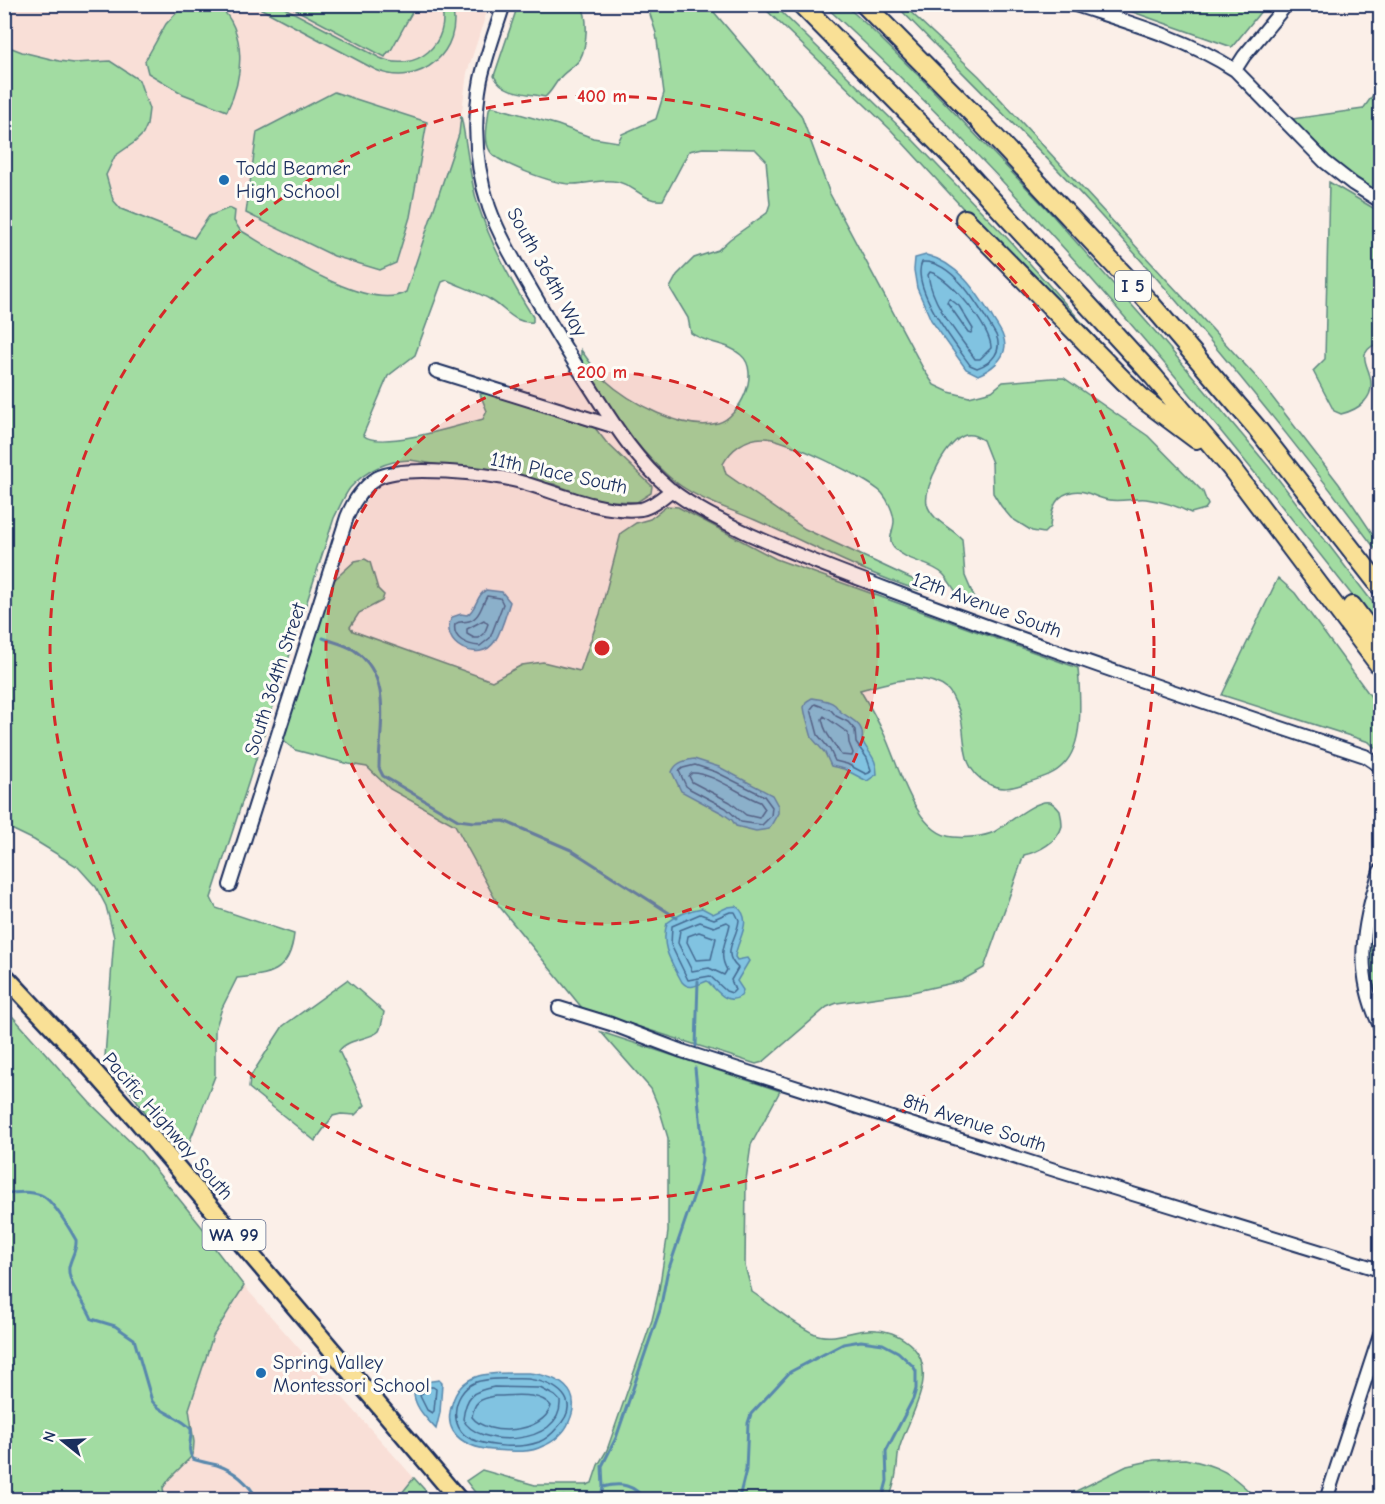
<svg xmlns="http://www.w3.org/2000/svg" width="1385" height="1504" viewBox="0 0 1385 1504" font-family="'Comic Neue',sans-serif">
  <rect width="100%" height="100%" fill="#fbefe8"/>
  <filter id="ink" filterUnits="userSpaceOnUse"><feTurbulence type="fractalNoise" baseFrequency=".0167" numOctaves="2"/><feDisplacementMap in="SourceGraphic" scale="12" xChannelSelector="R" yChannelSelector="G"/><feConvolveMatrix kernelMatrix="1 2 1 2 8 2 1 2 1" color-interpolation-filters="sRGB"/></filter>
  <g filter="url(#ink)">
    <path fill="#f9dfd7" d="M5,5H489L467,73L459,134L385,355L5,225Z
      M244,1286L414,1478L399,1499L165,1500L163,1488L170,1478L192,1455L191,1421L189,1409L214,1336Z"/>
    <path fill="#a2dca2" stroke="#5e8680" stroke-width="1.5" d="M184,5H218C248,32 243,79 227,111L183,94L148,73L145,61L166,24Z
      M254,5H279L380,58C416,74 452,43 441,5H452C464,51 420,89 376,70Z
      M287,5L416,4V5L390,52H388L385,57Z
      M518,5H581C589,17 587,46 580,59C575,67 565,71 559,79C554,85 552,91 545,97C527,93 503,94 494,76Z
      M647,5H708L801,115L830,194L924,370L934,385L949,392L969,397L992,391L1003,382L1052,378H1064L1148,436L1203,492L1208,505L1205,509L1191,513C1177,506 1162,501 1146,499C1134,498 1122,502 1109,500C1094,498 1084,487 1068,493C1053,498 1051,514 1050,527L1044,533L1032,531L1011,518L1001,506L993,493L992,463L983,440C978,437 973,434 966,435C948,439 923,487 927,504C931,520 952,528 962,539L965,576L974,597L971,602C958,601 952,583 943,574C930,562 907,562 894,548C887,540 893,532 894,522C894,513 888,500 882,493C868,479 783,437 763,438C746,438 731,449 723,464L726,474L805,529L912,579L922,588L918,590C862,572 810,544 755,520C725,507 692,498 667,475C631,443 605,400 581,359V350C588,360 596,371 604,379C629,402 683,432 718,423C740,417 761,372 741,355C727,342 706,344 691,333L688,318L670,288L677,275L694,258L718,250L730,239L767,213L770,204L766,160L755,149L703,148L689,151L663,200C643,203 632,182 613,181C599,179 585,185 571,184C555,184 498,164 490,151C483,140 488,122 489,109L491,106L558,125L593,138L618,142L622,134L656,119L664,93L656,33Z
      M761,5H774L913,140L1008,239L1126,372L1086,342L891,130Z
      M824,5H845L865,23L923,80L1047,209L1160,337L1269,467L1380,612V631C1209,411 1030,193 824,5Z
      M896,5H903L979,76L1259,380L1339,484L1380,545V555C1289,434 1194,317 1092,206C1028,137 961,72 896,5Z
      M1113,5L1266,4V5L1232,47Z
      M4,45L22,52L59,61L74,63L110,61L139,80L149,109L147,125L143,134L135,142L115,156L106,175L113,200L121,209L194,238L209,216L229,208L235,211L234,221L240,230C274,250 368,314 406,292L459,134L461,116C467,144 469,174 477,202C490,242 511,282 533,317V322C514,324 506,309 491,300C478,292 462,287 447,280L442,282L415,355L388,376L363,435C379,451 461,425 483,419L487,411L480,394L488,393L595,428L606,442L652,486L651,493L637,502L610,501L590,498L554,484L410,460C386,461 367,469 350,488C344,496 339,508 334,518L211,898L216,908L294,934C290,973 270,975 237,978L222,1008L215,1030V1076L182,1161L179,1159L105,1057L114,937L106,906L96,887L78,867L34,840L5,826Z
      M1380,85V193C1339,171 1323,153 1292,119L1363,109Z
      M334,92L427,122L410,217L396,263L380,270L334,256L246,213L257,132Z
      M1329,182L1380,212V343C1374,345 1368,347 1365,354C1363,361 1369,370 1370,377C1376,398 1358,410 1341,414L1334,411L1313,371L1325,359Z
      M667,506L678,507L776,559L1078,668C1080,696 1085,744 1063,765C1054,775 1038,779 1026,783C1013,788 1000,791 987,783C954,765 971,729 955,702C953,698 951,693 948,690C924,669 888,683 860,690C869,705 877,719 884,734C898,763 915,834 953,837C964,838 984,837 994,832C1007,825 1035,799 1050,802C1054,804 1057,807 1060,811C1061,815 1062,821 1062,826C1058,842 1038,852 1024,855L984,968L961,981L908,993L837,1003L827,1007L763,1062L756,1064L583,1009L499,906L455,825L390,789L367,767L349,764L295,750L285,742L283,730L323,605L333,581L355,561L365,559L370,562L378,589L384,595L382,601L359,613L350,627L353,631L492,681L522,665L543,662L580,671L600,614L621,533L636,523L650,519Z
      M1278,578L1295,593L1380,709V753L1369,742L1222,695Z
      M1379,915L1380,916V1001C1376,991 1371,980 1369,969C1367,955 1367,924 1379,915Z
      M347,980L384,1012C383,1017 382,1026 379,1031C372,1039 348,1038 339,1051L365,1105L355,1115L341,1114L333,1116L315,1141L249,1088L250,1077L283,1026Z
      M5,1008L90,1103L141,1152L214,1242L213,1246L244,1286L213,1336L189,1409L194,1442L193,1455L170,1478L163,1488L165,1499H5Z
      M601,1032L780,1091L751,1145L746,1180L745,1266L752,1292C770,1304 794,1324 813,1333C833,1343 856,1327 877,1330C891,1331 903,1337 913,1347C939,1374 909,1417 900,1446C897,1455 898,1463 896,1473C895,1482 892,1491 889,1499L481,1500L466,1481L482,1470L535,1485H587L592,1483L598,1465L607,1450L652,1320L659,1290L668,1232V1138L659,1108L651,1089Z
      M1185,1459C1221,1466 1231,1473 1257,1499H1060L1127,1466L1154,1460Z
      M414,1478L433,1499H397Z"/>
    <path fill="#81c3e1" stroke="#5888ad" stroke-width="1.5" d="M926,255C958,263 976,291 992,317C997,326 1005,335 1005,346C1004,360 990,370 978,375L966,369L931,320L917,288L914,270L915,258Z
      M486,590L502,592L510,602C506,614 502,630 495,641C480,665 437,644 452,617L461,614L467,615C477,609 476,595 486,590Z
      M812,698C820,699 830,700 835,705C838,708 838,710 841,712C852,720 865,724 862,740C868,753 877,758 877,774L867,781L844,769L831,766L825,753L812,738L805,713L804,707L807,701Z
      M694,759L719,767L772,795L778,806V813L769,829L756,831L736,826L732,820L722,813L681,791L672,772C676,762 684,761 694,759Z
      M736,906C755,920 737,939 735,957L737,960L747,958L749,961L737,981L743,990L741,996C726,1006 717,990 707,981C698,984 690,991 682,982C671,961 660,947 667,923C677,915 690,910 702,908L713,914L728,907Z
      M529,1373C557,1376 584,1389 569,1422C565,1432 554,1442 543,1446C528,1454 510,1451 493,1450C479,1449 461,1444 453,1431C448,1422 449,1414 452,1404C462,1367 498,1374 529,1373Z
      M439,1380L442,1383L440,1413L436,1429C427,1419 413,1406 414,1391L425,1382Z"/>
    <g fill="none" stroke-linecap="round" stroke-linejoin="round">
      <path stroke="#446a92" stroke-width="1.5" d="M922,262C954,259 982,312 996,335C1003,351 992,363 977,368L970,365C955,344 910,287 922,262Z
        M930,272C949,276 992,329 991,348L980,359H975C957,333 933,307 928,275Z
        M949,298L959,306L973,329L971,333L968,332L947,302Z
        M487,596L500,598L503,604L490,638L480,646C467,645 452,639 455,624C461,620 463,623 469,621C480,618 482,604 487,596Z
        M484,620L488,624L484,634L479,638H474L467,634V629Z
        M815,704L831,710L836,716L848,722L855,730L856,743L867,758L871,770L869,773L866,774L847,764L835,761L830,750L818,735L811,709Z
        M824,716L848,733L849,743L853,753L852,756L841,755C833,740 826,737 822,719Z
        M695,765L716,772L764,796L772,807L771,816L762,825L741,822L726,808L690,789L686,786L679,771L683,768Z
        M692,773C711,772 741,795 760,802L765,809L759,818L746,815L730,802L692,782L689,776Z
        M730,912H735L739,920C737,940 720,952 738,968L731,980L735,990L732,993L726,991L710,976L688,980L671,945L672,926L700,914L714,919Z
        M700,922L714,927L727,922L730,924C727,941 717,953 727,970L724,975L709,968L692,971L678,943L680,930Z
        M699,932L716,938L711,959L696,960L687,942L688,936Z
        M528,1379C556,1382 584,1401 557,1428C552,1434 546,1439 539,1442C520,1449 490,1447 471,1439C448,1429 452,1393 474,1383C487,1377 514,1379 528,1379Z
        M428,1387H433L436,1389L434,1411L432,1413L427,1410L420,1396Z
        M494,1387L540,1388L555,1396L560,1401C563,1446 476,1449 463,1419C466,1396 472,1391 494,1387Z
        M495,1396C512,1396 540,1391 551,1406C543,1434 487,1437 472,1417C474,1401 480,1399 495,1396Z"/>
      <path stroke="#5888ad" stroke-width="3" d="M323,638C333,642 345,644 354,650C394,678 379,727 379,768L383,776L458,820L474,822L504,821L571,850L677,918
        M696,1046L698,981
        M4,1193C17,1193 32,1190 43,1196C55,1203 69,1228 76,1240C77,1250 71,1257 69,1267C67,1284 86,1303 92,1319L115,1326L134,1339L152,1401C161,1414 180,1416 191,1429C192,1440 186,1450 193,1459C201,1462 209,1463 217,1465C235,1471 249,1484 258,1500
        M603,1487L602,1466L616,1438L660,1310L667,1274L698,1183L702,1160V1138L695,1068
        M551,1500L564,1497L570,1500
        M600,1500L603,1487C622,1482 633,1485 646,1500
        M694,1500L734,1497L740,1494L746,1470L748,1423L751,1414L790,1372L843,1344L861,1341L883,1344L898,1352L913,1366L916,1371V1389L913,1399L886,1451L887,1481L882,1500"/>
      <g stroke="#1b2f5e" stroke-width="16">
        <path id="minor" d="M504,4C496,29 487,53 481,79C473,121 475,165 489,207C501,241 522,273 540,305C557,335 575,364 594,393C616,428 638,462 670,489C694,508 722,521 749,534C798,556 849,575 900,594C1054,652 1209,704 1365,756L1380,766
          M1072,4C1127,22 1186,38 1235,70L1325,162L1353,184L1380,201
          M1235,70L1244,56L1287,4
          M436,371L616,427
          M1380,871C1362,926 1354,972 1380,1026
          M230,885L347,517C353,502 363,487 377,478C402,464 489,474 517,481C555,491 601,514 641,509C652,507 663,497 672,490
          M559,1008L611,1024L682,1051L1061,1172L1380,1270
          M1326,1500L1380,1335"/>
      </g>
      <g stroke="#1b2f5e" stroke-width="21">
        <path id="major" d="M4,975L81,1057L136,1119L459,1500"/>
      </g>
      <g stroke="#1b2f5e" stroke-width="22">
        <path id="highway" d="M801,4L957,162L1153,376L1231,468L1380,666
          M864,4L978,119L1149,302L1256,427L1380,586
          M965,219L1125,382L1144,400L1196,439
          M1352,606L1380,644"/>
      </g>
      <use href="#minor" stroke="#fdfcf7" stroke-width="12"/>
      <use href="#major" stroke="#f9e096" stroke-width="16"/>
      <use href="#highway" stroke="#f9e096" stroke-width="18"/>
    </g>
  </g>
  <circle cx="602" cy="648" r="276" fill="#d62828" fill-opacity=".12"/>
  <g fill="none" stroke="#d62828" stroke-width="3" stroke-dasharray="10 8">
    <circle cx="602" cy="648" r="276"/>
    <circle cx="602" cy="648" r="552"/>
  </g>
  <g fill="#1f6fb2" stroke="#fdfcf7" stroke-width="2">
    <circle cx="224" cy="180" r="6"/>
    <circle cx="261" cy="1373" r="6"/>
  </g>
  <g text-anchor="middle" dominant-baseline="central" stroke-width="6" stroke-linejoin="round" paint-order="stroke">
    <g fill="#fdfcf7" stroke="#5f6c8c" stroke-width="1.5">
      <rect x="1115" y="271" width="36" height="30" rx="4.5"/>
      <rect x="202.5" y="1220" width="63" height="30" rx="4.5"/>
    </g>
    <g font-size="18" font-weight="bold" fill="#1b2f5e">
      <text x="1133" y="286">I 5</text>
      <text x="234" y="1235">WA 99</text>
    </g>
    <g font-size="20" fill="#1b2f5e" stroke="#fdfcf7" text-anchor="start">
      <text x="236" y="168">Todd Beamer<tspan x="236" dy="23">High School</tspan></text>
      <text x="273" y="1362">Spring Valley<tspan x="273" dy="23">Montessori School</tspan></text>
    </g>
    <g font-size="20" fill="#1b2f5e" stroke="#fdfcf7">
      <text transform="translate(547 272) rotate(61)">South 364th Way</text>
      <text transform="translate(559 473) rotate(12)">11th Place South</text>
      <text transform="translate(987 605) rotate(20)">12th Avenue South</text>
      <text transform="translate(275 679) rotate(-72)">South 364th Street</text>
      <text transform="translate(975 1123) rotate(18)">8th Avenue South</text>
      <text transform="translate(168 1126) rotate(49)">Pacific Highway South</text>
    </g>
  </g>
  <circle cx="602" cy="648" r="9" fill="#d62828" stroke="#fdfcf7" stroke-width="3"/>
  <g font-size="18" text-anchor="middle" font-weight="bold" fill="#d62828" stroke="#fdfcf7" stroke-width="6" stroke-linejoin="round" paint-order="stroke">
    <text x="602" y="102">400 m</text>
    <text x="602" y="378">200 m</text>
  </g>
  <rect width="1385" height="1504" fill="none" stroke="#fdfcf7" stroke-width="24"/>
  <rect x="12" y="12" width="1361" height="1480" fill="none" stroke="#1b2f5e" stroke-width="2" filter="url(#ink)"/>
  <g transform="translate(63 1441) rotate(288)" stroke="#fdfcf7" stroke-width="4.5" paint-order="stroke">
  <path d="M0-4.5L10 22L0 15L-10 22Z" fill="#1b2f5e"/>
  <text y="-9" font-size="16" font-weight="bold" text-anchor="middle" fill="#1b2f5e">N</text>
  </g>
</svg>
